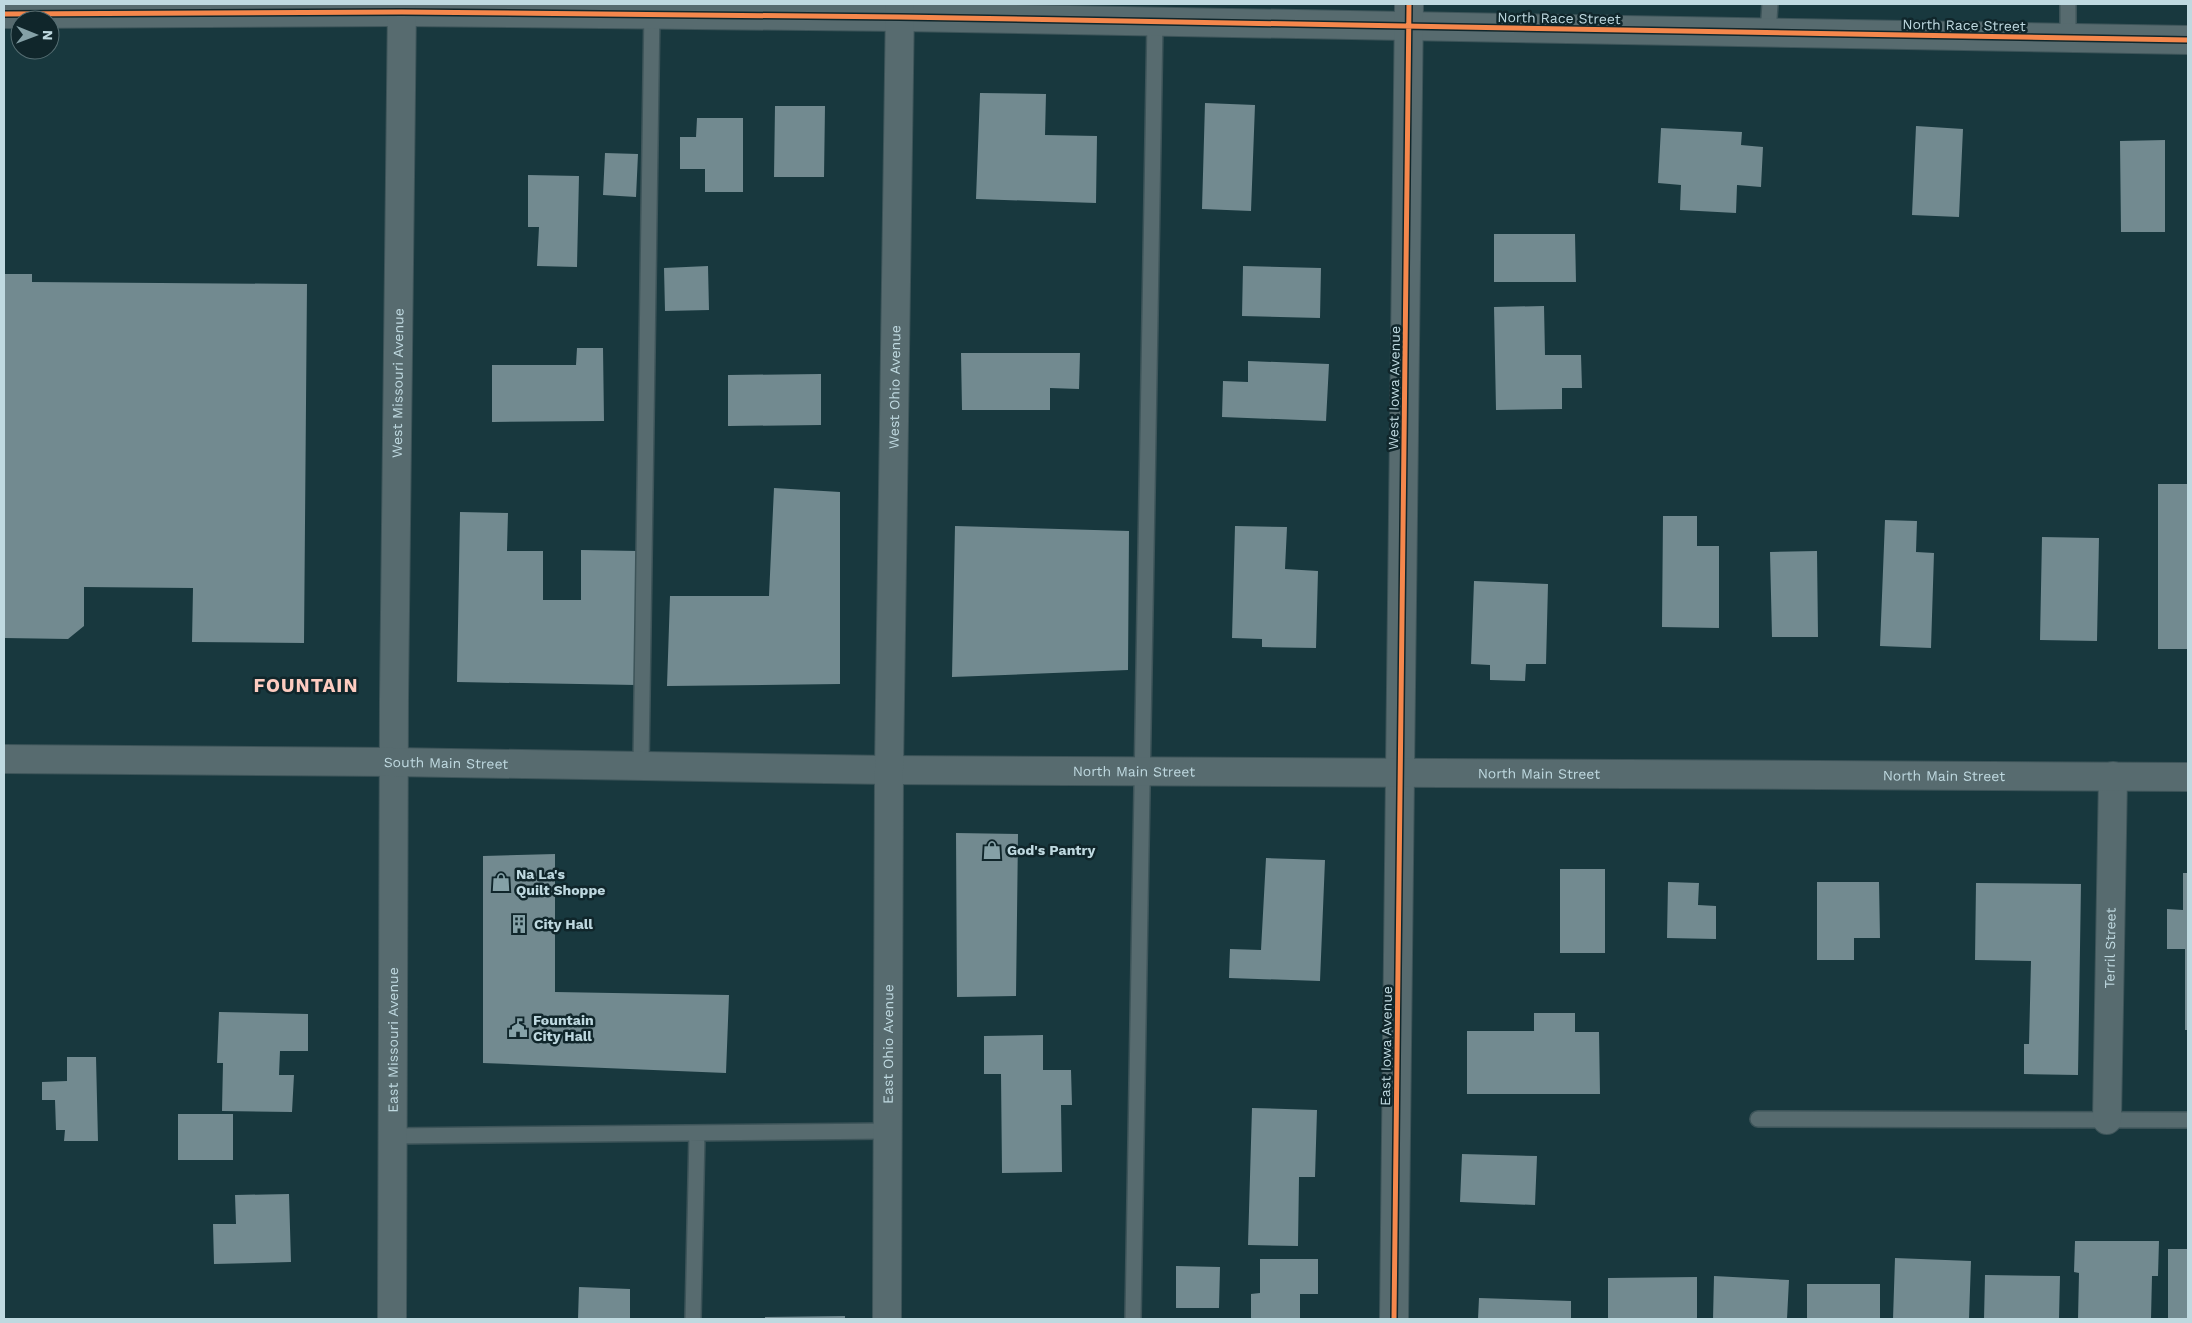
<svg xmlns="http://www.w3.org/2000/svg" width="2192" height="1323" viewBox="0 0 2192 1323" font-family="'Work Sans',sans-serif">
  <rect width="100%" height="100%" fill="#18383e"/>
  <path fill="#728a90" d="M980,93L1046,94L1045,135L1097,136L1096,203L976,199Z
    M1205,103L1255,105L1251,211L1202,209Z
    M775,106H825L824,177H774Z
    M697,118H743V192H705V169H680V137H696Z
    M1916,126L1963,129L1959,217L1912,215Z
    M1661,128L1742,132L1741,145L1763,147L1761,187L1737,185L1736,213L1680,210L1681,185L1658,183Z
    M2165,140V232H2121L2120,141Z
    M605,153L638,154L636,197L603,195Z
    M528,175L579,176L577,267L537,266L539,227H528Z
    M1494,234H1575L1576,282H1494Z
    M708,266L709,310L665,311L664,268Z
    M1243,266L1321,268L1320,318L1242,316Z
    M4,274H32V282L307,284L304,643L192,642L193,588L84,587V626L68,639L4,638Z
    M1544,306L1545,355H1581L1582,388H1562V409L1496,410L1494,307Z
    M577,348H603L604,421L492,422V365H576Z
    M961,353H1080L1079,389L1050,388V410H962Z
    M1248,361L1329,364L1326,421L1222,417L1223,381L1248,382Z
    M821,374V425L728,426V375Z
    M2158,484H2188V649H2158Z
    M774,488L840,492V684L667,686L670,596H769Z
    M460,512L508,513L507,551H543V600H581V550L638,551L636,685L457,682Z
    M1663,516H1697V546H1719V628L1662,627Z
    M1885,520L1917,521L1916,552L1934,553L1931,648L1880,646Z
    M955,526L1129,531L1128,670L952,677Z
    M1235,526L1287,527L1285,569L1318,571L1316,648L1262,647V639L1232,638Z
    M2042,537L2099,538L2097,641L2040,640Z
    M1817,551L1818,637H1772L1770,552Z
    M1474,581L1548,584L1546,664H1526L1525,681L1490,680V665L1471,664Z
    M956,833L1018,834L1016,996L957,997Z
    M555,854V992L729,995L726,1073L483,1063V856Z
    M1266,858L1325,860L1320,981L1229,978L1230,949L1261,950Z
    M1560,869H1605V953H1560Z
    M2183,873H2188V1030H2185V949H2167V909L2183,910Z
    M1668,882L1699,883L1698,905L1716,906V939L1667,938Z
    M1817,882H1879L1880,938H1854V960H1817Z
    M1976,883L2081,884L2078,1075L2024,1074V1044H2029L2031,961L1975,960Z
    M219,1012L308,1014V1051H280L279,1075H294L292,1112L222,1111L223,1063H217Z
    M1534,1013H1575V1032H1599L1600,1094H1467V1031H1534Z
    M1043,1035V1070H1071L1072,1105H1061L1062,1172L1002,1173L1001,1074H984V1036Z
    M67,1057H96L98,1141H64L65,1130H56L55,1100H42V1082L67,1081Z
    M1252,1108L1317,1110L1315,1177H1299L1298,1246L1248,1245Z
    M178,1114H233V1160H178Z
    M1462,1154L1537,1156L1535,1205L1460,1202Z
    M289,1194L291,1262L214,1264L213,1224H236L235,1195Z
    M2075,1241H2159L2158,1276H2152L2151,1319H2078L2079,1273L2074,1272Z
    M2168,1249H2188V1319H2168Z
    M1895,1258L1971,1261L1969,1319H1893Z
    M1260,1259H1318V1294H1300V1319H1251V1294L1260,1293Z
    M1176,1266L1220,1267L1219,1308H1176Z
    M1985,1275L2060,1276L2059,1319H1984Z
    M1714,1276L1789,1280L1787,1319H1713Z
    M1697,1277V1319H1608V1278Z
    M1807,1284H1880V1319H1807Z
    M579,1287L630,1289V1319H578Z
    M1479,1298L1571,1301V1319H1478Z
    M845,1316V1319H765V1317Z"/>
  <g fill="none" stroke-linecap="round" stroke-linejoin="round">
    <g stroke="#3d5459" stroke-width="18">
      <path id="service" d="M1768,33L1770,4
        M2068,38V4
        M641,766L652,8
        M1758,1119L2188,1120
        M392,1136L888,1131
        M693,1319L697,1133
        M1133,1319L1155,21"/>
    </g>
    <g stroke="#3d5459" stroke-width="30">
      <g id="minor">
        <path d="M4,14L402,12L900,17L2188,40"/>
        <path d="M1400,773L1409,4"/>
        <path id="s1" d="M2107,1120L2113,776"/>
        <path id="s2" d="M392,1319L394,699L402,4"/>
      </g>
    </g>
    <g stroke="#3d5459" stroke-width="30">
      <path id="tertiary" d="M1394,1319L1400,773"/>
    </g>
    <g stroke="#3d5459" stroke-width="30">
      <g id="secondary">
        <path id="s3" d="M4,759L393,762L889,770L2188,777"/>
        <path id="s4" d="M887,1319L889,770L900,4"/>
      </g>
    </g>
    <use href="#service" stroke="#576b6f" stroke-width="15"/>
    <use href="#minor" stroke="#576b6f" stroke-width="28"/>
    <use href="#tertiary" stroke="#576b6f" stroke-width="28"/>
    <use href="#secondary" stroke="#576b6f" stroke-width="28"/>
    <g stroke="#10262b" stroke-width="8">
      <path id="cycleway" d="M4,14L402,12L900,17L2188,40
        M1394,1319L1409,4"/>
    </g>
    <use href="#cycleway" stroke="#f5874c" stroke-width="5"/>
  </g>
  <defs>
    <g id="shop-bare" transform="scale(1.5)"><path d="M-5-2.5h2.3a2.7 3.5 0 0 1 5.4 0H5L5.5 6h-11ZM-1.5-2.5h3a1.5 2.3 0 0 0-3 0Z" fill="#85a1a7" stroke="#10262b" stroke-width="2.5" paint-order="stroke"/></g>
    <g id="building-bare" transform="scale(1.5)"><path d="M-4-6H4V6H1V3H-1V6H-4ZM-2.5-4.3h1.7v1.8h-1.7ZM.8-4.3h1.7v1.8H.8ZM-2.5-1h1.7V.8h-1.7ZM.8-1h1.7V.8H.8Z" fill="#85a1a7" stroke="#10262b" stroke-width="2.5" paint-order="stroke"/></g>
    <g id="civic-bare" transform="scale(1.5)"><path d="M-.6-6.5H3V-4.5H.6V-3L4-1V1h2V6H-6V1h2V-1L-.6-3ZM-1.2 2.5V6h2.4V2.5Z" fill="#85a1a7" stroke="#10262b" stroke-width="2.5" paint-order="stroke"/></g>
  </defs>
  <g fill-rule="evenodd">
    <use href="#shop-bare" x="992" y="850"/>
    <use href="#shop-bare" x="501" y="882"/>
    <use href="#building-bare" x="519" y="924"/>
    <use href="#civic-bare" x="518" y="1028"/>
  </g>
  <g text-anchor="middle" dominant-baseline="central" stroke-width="5" stroke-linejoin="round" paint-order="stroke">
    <g font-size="14" fill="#bfd9e0" stroke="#10262b">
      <text transform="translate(1559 18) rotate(1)">North Race Street</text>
      <text transform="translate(1964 25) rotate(1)">North Race Street</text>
      <text stroke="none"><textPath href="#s2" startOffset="936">West Missouri Avenue</textPath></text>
      <text stroke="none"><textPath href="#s4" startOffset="932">West Ohio Avenue</textPath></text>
      <text transform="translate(1394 388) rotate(-89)">West Iowa Avenue</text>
      <text stroke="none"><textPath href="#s3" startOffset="442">South Main Street</textPath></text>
      <text stroke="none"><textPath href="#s3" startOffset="1130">North Main Street</textPath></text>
      <text stroke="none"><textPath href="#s3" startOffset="1535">North Main Street</textPath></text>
      <text stroke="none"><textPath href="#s3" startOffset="1940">North Main Street</textPath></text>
      <text stroke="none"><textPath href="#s1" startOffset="172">Terril Street</textPath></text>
      <text stroke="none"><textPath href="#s2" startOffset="279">East Missouri Avenue</textPath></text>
      <text stroke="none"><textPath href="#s4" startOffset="275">East Ohio Avenue</textPath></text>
      <text transform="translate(1386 1046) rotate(-89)">East Iowa Avenue</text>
    </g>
    <g font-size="14" font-weight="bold" fill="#bfd9e0" stroke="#10262b" text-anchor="start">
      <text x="1007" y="850">God's Pantry</text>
      <text x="516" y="874">Na La's<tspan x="516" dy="16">Quilt Shoppe</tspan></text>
      <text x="534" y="924">City Hall</text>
      <text x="533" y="1020">Fountain<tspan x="533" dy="16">City Hall</tspan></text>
    </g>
    <g font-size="19" font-weight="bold" letter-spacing="1" fill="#feccc0" stroke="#10262b">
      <text x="306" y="685">FOUNTAIN</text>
    </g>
  </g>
  <rect width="2192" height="1323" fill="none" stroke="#bfd9e0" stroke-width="10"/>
  <g transform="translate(35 35) rotate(91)"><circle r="24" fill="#10262b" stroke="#566e73"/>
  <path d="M0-4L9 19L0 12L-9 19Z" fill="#85a1a7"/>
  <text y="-8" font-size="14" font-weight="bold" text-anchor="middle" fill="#bfd9e0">N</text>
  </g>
</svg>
